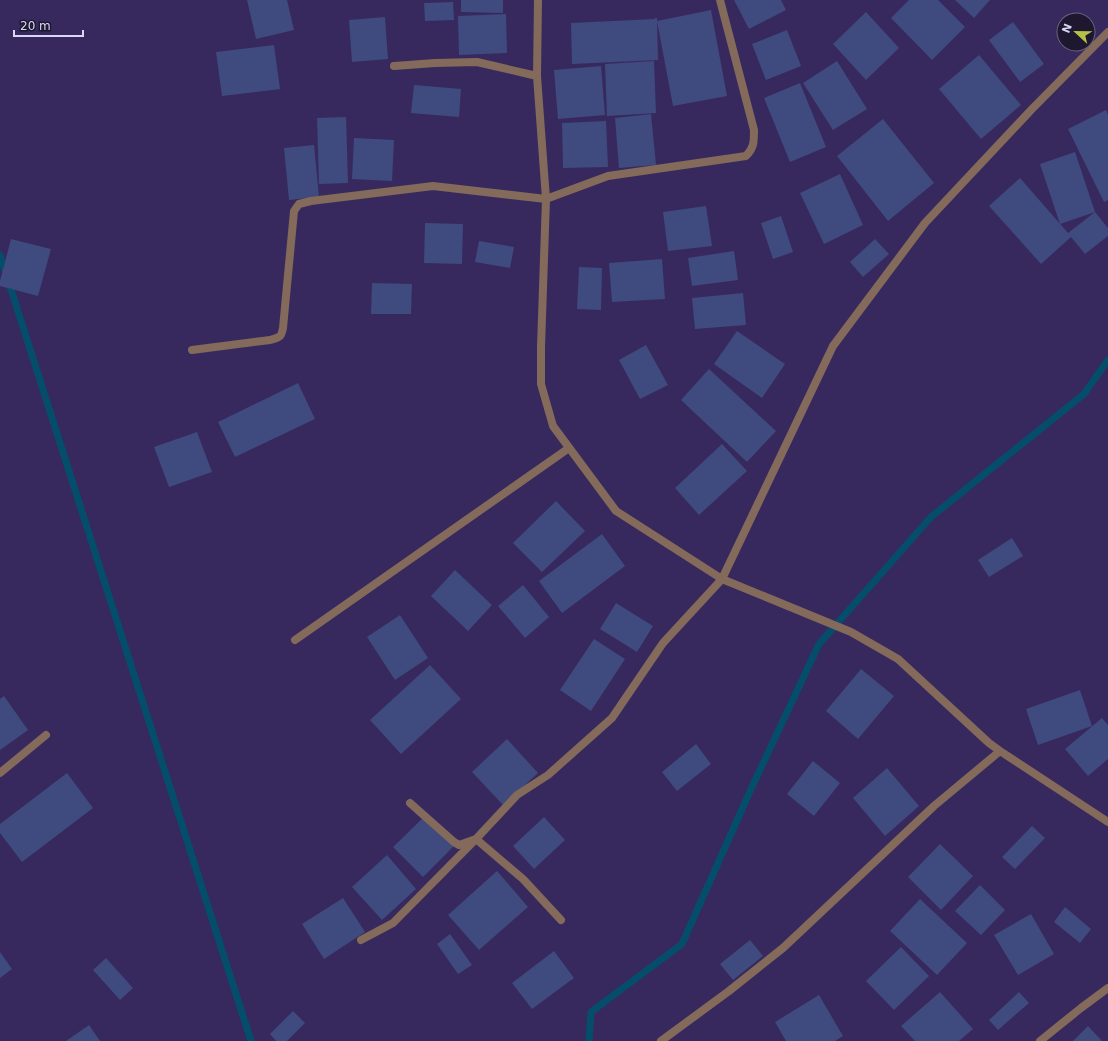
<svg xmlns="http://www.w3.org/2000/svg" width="1108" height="1041" viewBox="0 0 1108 1041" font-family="'DejaVu Sans',sans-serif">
  <rect width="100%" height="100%" fill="#37295d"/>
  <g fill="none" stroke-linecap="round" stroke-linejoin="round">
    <path stroke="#054e6b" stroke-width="7" d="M0,255L251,1041
      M589,1041L591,1012L682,944L751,789L819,644L931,517L1084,394L1108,360"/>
  </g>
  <path fill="#3f4a7f" d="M247,0H287L294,30L256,39Z
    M461,0H503V13L461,12Z
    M734,0H781L786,10L749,29Z
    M909,0H938L965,27L932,60L891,18Z
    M955,0H990L974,18Z
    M453,2L454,20L425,21L424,3Z
    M711,10L727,96L673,106L657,21Z
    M866,12L899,48L866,80L833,44Z
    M506,14L507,53L459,55L458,16Z
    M385,17L388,59L352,62L349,20Z
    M655,18H657L658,60L572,64L571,23L655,19Z
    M1013,22L1044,64L1020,82L989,40Z
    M787,30L801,66L766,80L752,44Z
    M274,45L280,89L222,96L216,52Z
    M979,55L1021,105L981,139L939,89Z
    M654,61L656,113L607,116L605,64Z
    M837,61L867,109L833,130L803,83Z
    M601,66L605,115L558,119L554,70Z
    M800,83L826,147L790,162L764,98Z
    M414,85L461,89L459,117L411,113Z
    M1106,110L1108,115V200L1104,202L1068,129Z
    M651,114L656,165L619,168L615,118Z
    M346,117L348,183L319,184L317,118Z
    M883,119L934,183L888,221L837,156Z
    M606,121L608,167L563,168L562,123Z
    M354,138L394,140L392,181L352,179Z
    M314,145L319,197L289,200L284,148Z
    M1075,152L1095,212L1060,224L1040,164Z
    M840,174L863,225L824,244L800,193Z
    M1020,178L1068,233L1095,212L1108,228V236L1085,254L1071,237L1041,264L989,206Z
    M706,206L712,246L668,251L663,212Z
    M781,216L793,252L773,259L761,223Z
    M425,223L463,224L462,264L424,263Z
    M11,239L51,249L38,296L0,286V281Z
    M875,239L889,254L863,277L850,262Z
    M479,241L514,247L510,268L475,262Z
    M734,251L738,280L692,286L688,258Z
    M662,259L665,299L612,302L609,263Z
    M579,267L602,268L601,310L577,309Z
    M372,283L412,284L411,314H371Z
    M743,293L746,325L695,329L692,298Z
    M737,331L785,364L762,398L714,364Z
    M646,345L668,385L640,399L619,360Z
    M709,369L776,431L747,462L681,400Z
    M298,383L315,419L235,457L218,422Z
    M197,432L212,472L169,487L154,447Z
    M722,444L747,471L699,515L675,488Z
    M556,501L585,531L542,572L513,543Z
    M602,534L625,566L562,613L539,581Z
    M1012,538L1023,556L989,577L978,560Z
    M455,570L492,605L468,631L431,596Z
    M523,585L549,617L525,638L498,606Z
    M616,603L653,626L637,652L600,629Z
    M400,615L428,658L395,680L367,637Z
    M594,639L625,659L591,711L560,690Z
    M430,665L461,699L401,754L370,720Z
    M861,669L894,696L858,739L826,711Z
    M1080,690L1092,726L1038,745L1026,709Z
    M4,696L28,730L0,750V699Z
    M1102,718L1108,725V759L1088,776L1065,749Z
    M507,739L538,773L503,805L472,772Z
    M696,744L711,764L677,791L662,772Z
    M813,761L840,783L814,816L787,794Z
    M887,768L919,806L885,836L853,798Z
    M67,773L93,808L22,862L0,833V824Z
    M425,816L454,846L423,877L393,847Z
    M544,817L565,840L534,869L513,846Z
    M1032,826L1045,838L1015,869L1002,857Z
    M940,844L973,876L941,910L908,877Z
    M387,855L416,889L382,920L352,887Z
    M497,871L528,907L479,950L448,915Z
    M980,885L1005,910L981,935L955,911Z
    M343,898L365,932L324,959L302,924Z
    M920,899L967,943L937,975L890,931Z
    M1065,907L1091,929L1080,943L1054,922Z
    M1031,914L1054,954L1018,975L994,935Z
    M450,934L472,965L458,974L437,944Z
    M750,940L763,956L733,980L720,964Z
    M901,947L929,976L894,1010L866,981Z
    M554,951L574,978L532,1009L512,983Z
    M0,952L12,969L0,978Z
    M106,958L133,988L120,1000L93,970Z
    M940,992L973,1029L959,1041H915L901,1026Z
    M1019,992L1029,1003L998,1030L989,1020Z
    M819,995L843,1036L835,1041H786L775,1022Z
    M293,1011L305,1023L287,1041H276L270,1034Z
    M89,1025L100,1041H66Z
    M1088,1026L1102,1041H1073Z"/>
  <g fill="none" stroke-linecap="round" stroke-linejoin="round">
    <path stroke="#836a5a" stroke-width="8" d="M538,0L537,76L546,199L541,347V384L553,426L616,511L722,579L851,632L898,659L989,743L1000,751L1108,822
      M394,66L435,63L477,62L537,76
      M192,350L270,340C280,337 281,338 283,328L294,211L299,204L311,201L433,186L546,199L608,176L746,156C754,148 754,142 754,130L720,0
      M295,640L569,448
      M0,773L46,735
      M410,803L454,842L459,845L476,839L523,879L561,920
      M361,940L393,923L476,839L517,795L548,775L612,718L663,643L722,579L833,346L925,223L1032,109L1108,32
      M661,1041L729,991L783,948L934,806L1000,751
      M1040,1041L1081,1008L1108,988"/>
  </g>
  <g transform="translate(1076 32) rotate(292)"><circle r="19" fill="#1d182f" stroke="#69647f"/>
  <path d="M0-3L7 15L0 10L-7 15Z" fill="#b8c147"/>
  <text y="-6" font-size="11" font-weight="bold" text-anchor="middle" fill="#dbd6f6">N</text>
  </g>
  <path d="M14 30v6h69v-6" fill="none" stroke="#dbd6f6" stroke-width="2"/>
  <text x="20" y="30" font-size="12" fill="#dbd6f6" stroke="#1d182f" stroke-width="3" paint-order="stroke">20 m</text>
</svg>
